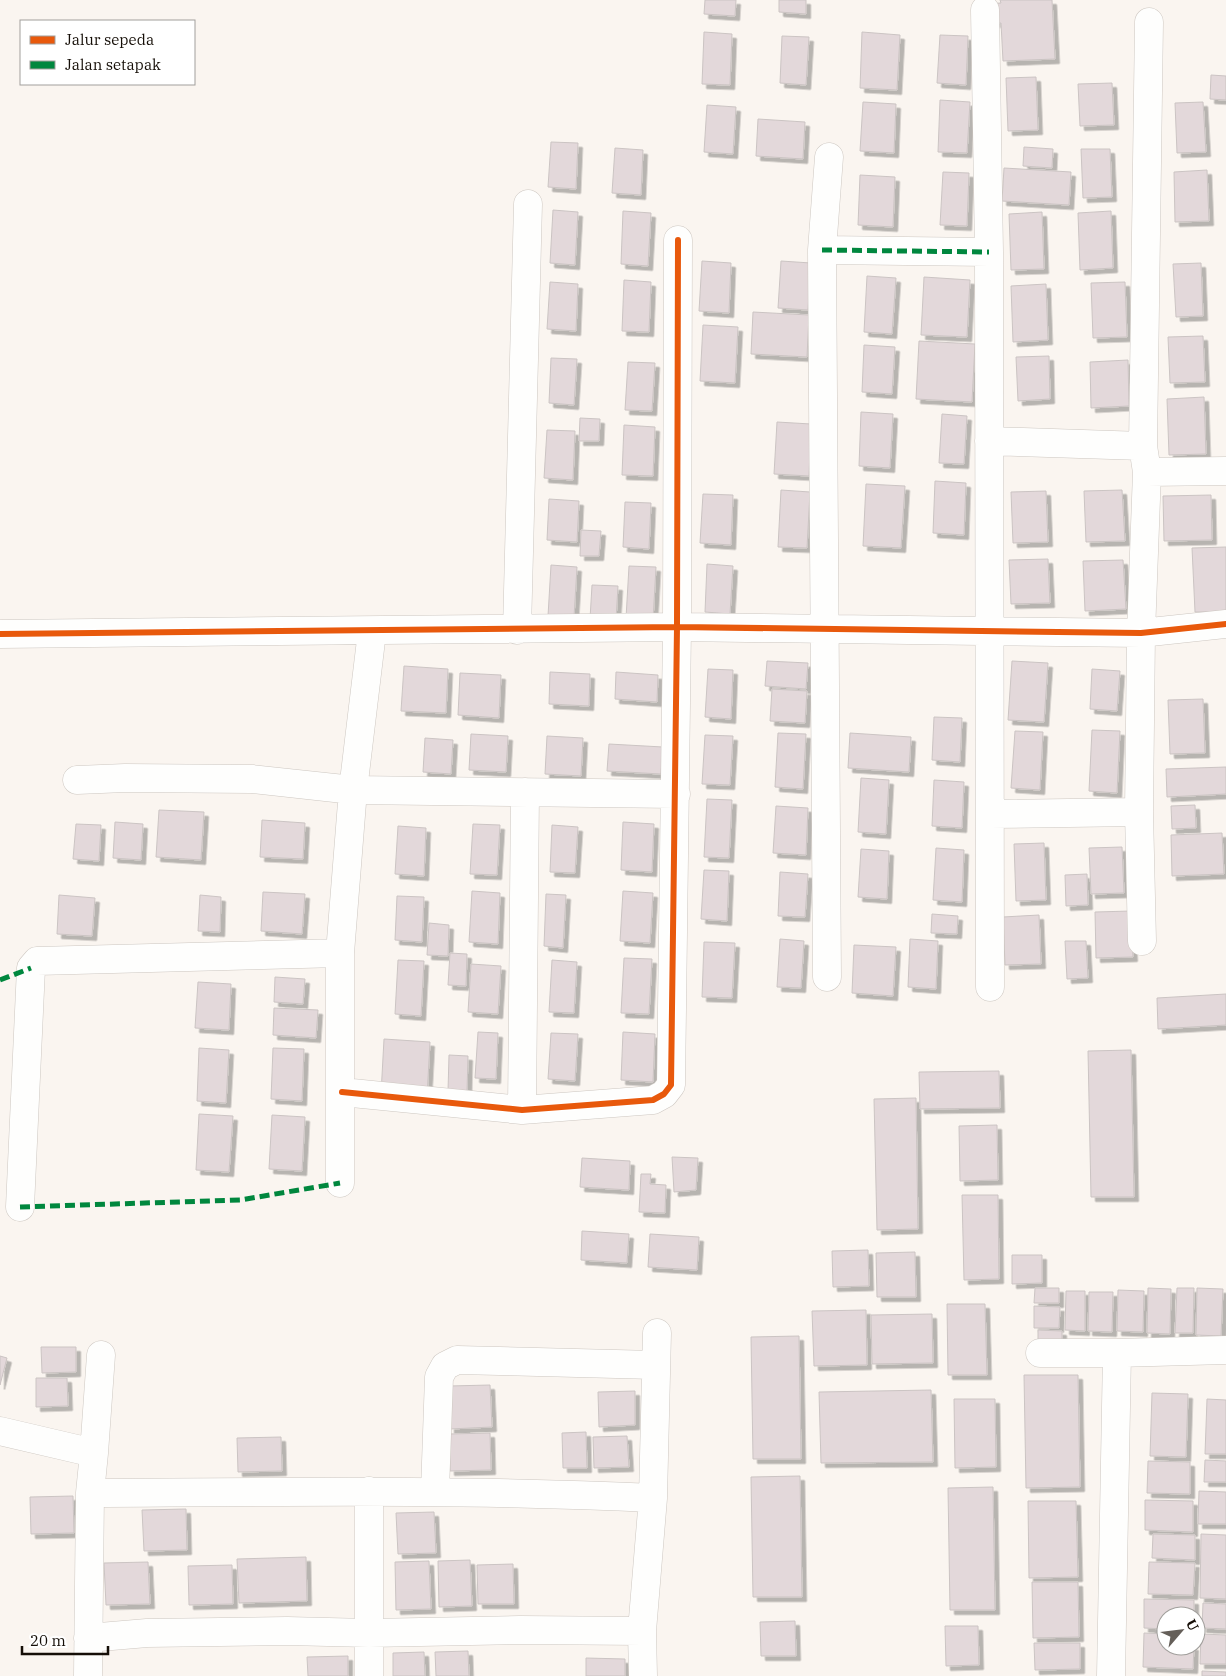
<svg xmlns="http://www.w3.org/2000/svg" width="1226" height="1676" viewBox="0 0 1226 1676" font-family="'IBM Plex Serif',serif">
  <defs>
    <filter id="shadow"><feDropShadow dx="4.5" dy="4.5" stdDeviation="0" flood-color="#0004"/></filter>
  </defs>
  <rect width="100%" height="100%" fill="#faf5f0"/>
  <path fill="#e3d8da" stroke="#cbc4c3" filter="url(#shadow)" d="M705,0H736L735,16L704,14Z
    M779,0H806V14L779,12Z
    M1000,0H1052L1055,59L1003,61L1001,23H987L986,4L1001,3Z
    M704,32L732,34L730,85L702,84Z
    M862,32L900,35L897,90L860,88Z
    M940,35L968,36L966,85L937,83Z
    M782,36L809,37L806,85L780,83Z
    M1211,75L1226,76V100L1210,99Z
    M1036,77L1038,130L1008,131L1006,78Z
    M1112,83L1114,125L1080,126L1078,84Z
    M940,100L970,102L967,153L938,152Z
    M863,102L896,104L894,153L860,151Z
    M1203,102L1206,152L1177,153L1175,103Z
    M707,105L736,107L733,154L704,152Z
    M758,119L805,122L803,159L756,156Z
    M551,142L578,143L576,189L548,187Z
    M1024,147L1053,149L1052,168L1023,166Z
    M615,148L643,150L641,195L612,193Z
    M1081,149H1110L1112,197L1083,198Z
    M1004,168L1071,172L1069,205L1002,201Z
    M1207,170L1209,221L1175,222L1174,172Z
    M943,172L969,173L967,226L940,225Z
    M860,175L895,177L893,227L858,225Z
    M553,210L578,212L575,265L550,263Z
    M623,211L651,213L648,266L621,264Z
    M1111,211L1113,268L1080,270L1078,213Z
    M1042,212L1044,269L1011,270L1009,214Z
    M702,261L731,263L729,313L699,311Z
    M781,261L811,263L808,310L778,308Z
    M1201,263L1203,316L1176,317L1173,264Z
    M867,276L896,278L892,334L864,332Z
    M924,277L970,280L967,337L921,335Z
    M624,280L651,282L649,332L622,331Z
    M550,282L578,284L576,331L547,329Z
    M1125,282L1127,337L1093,338L1091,283Z
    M1046,284L1048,340L1013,342L1011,286Z
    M753,312L809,315L807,357L751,354Z
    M703,325L738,327L735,383L700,381Z
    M1203,336L1205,382L1170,383L1168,337Z
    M919,341L975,344L972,402L916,399Z
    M864,345L895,347L892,394L862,392Z
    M1049,356L1050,399L1018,401L1016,357Z
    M551,358L577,359L574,405L549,403Z
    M1128,360L1129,406L1091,408L1090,362Z
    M628,362L655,363L652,411L625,410Z
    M1204,397L1206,454L1169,455L1167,399Z
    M861,412L893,414L890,468L859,466Z
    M942,414L967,416L964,464L939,463Z
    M580,418L600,419L599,441H579Z
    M777,422L811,424L809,476L774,474Z
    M624,425L655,427L653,476L622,475Z
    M547,430L575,431L573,480L544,478Z
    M935,481L966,483L964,535L933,533Z
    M866,484L905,486L901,548L863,546Z
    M781,490L810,492L807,548L778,547Z
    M1122,490L1125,541L1086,542L1084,491Z
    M1046,491L1048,542L1013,543L1011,492Z
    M703,494L733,495L731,545L700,543Z
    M1211,495L1212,540L1164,541L1163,496Z
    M549,499L579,501L577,542L547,540Z
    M625,502L651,503L649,549L623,547Z
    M581,530L601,531L599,556H580Z
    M1226,547V612H1195L1192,548Z
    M1048,559L1050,603L1011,604L1009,560Z
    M1123,560L1126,609L1085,611L1083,561Z
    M707,564L733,566L730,614L705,612Z
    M551,565L577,567L574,617L548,616Z
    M629,566L656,567L653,620L626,618Z
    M592,585L618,586L616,620L590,619Z
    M767,661L808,663L806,689L765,686Z
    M1012,661L1048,663L1044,722L1008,720Z
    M404,666L448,669L446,713L401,711Z
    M708,669L733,670L731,719L705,717Z
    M1092,669L1120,671L1117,711L1090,709Z
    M550,672L590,674L589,706L549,704Z
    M616,672L658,675L657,702L615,699Z
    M460,673L501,675L499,718L458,715Z
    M772,689L807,691L805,723L770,721Z
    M1203,699L1205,753L1170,754L1168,700Z
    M934,717L962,718L960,762L932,760Z
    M1092,730L1120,731L1117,793L1089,791Z
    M1015,731L1043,732L1040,790L1011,788Z
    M778,733L806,734L803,789L775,787Z
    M850,733L911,737L909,772L848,768Z
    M471,734L508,736L506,772L469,770Z
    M705,735L733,736L730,785L702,784Z
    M547,736L583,738L581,776L545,774Z
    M425,738L453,740L451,774L423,772Z
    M609,744L663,747L661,774L607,771Z
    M1226,767V794L1167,797L1166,769Z
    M861,778L889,780L886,834L858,832Z
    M934,780L964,782L962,828L932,826Z
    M707,799L732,800L729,858L704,857Z
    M1195,805L1196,828L1172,829L1171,806Z
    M776,806L808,808L806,855L773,853Z
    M159,810L204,812L201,860L156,857Z
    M262,820L305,823L303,859L260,857Z
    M115,822L143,824L141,860L113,858Z
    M623,822L654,824L652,872L621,870Z
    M76,824L101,825L99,861L73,859Z
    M473,824L500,825L497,875L470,874Z
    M552,825L578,827L575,873L550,872Z
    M398,826L426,828L424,876L395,874Z
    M1222,833L1224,874L1172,876L1171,835Z
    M1044,843L1046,900L1016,901L1014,844Z
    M1122,847L1124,893L1091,894L1089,848Z
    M936,848L964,850L962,902L933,900Z
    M861,849L889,851L887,899L858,897Z
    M704,870L729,871L727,921L701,919Z
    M780,872L808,874L805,917L778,916Z
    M1087,874L1088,905L1066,906L1065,875Z
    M472,891L500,893L498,944L469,942Z
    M623,891L653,893L650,943L620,941Z
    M263,892L305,894L302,934L261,931Z
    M546,894L566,895L563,948L544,946Z
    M59,895L95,898L92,936L57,934Z
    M200,895L221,897L220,932L198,931Z
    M397,896L424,897L422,942L395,940Z
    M1131,911L1133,957L1096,958L1095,912Z
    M932,914L958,916L957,934L931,933Z
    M1039,915L1041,964L1005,965L1003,917Z
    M429,923L449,925L448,956L427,955Z
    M780,939L804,941L801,988L777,987Z
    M910,939L938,941L936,989L908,987Z
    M1065,941H1086L1088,978L1067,979Z
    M704,942L735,943L732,998L702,997Z
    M854,945L896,947L893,996L852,993Z
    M450,953L467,954L466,986L448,985Z
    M624,958L652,959L649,1014L621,1013Z
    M398,960L424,961L421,1016L395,1014Z
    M552,960L577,962L574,1013L549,1012Z
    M471,964L501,966L498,1014L468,1012Z
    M275,977L305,979L303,1004L274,1002Z
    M198,982L231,984L229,1030L195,1028Z
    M1226,994V1025L1158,1029L1157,998Z
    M274,1008L318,1010L316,1038L273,1035Z
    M478,1032L498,1033L496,1079L475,1078Z
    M623,1032L655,1034L653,1082L621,1080Z
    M551,1033L578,1034L575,1081L548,1079Z
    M384,1039L430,1042L427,1097L381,1094Z
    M199,1048L229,1050L226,1103L197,1101Z
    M273,1048L304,1049L302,1101L271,1099Z
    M1131,1050L1134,1197H1091L1088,1051Z
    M449,1055L468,1056L467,1092L448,1091Z
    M999,1071L1000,1108L920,1109L919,1072Z
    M916,1098L918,1229L877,1230L874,1099Z
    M199,1114L233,1116L229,1172L196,1170Z
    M272,1115L305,1117L302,1171L269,1169Z
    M997,1125L998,1180L960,1181L959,1126Z
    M672,1157L698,1158L696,1190L674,1192Z
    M582,1158L630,1161L629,1190L580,1187Z
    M641,1174H651L650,1184L666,1185L665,1213L639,1212Z
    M962,1195H998L999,1279L964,1280Z
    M582,1231L629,1234L627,1263L581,1260Z
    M650,1234L699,1237L697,1270L648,1267Z
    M868,1250L869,1286L833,1287L832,1251Z
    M915,1252L916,1297H877L876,1253Z
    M1012,1255H1042V1283L1012,1284Z
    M1035,1288H1059V1303H1034Z
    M1148,1288L1171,1289L1170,1334L1147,1333Z
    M1177,1288H1194L1193,1333H1175Z
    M1197,1288L1223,1289L1221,1336L1196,1335Z
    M1118,1290L1144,1291L1143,1332L1117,1331Z
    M1066,1291H1085V1331L1065,1330Z
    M1089,1292H1113L1112,1332L1088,1331Z
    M947,1304H985L987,1375H948Z
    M1034,1306L1060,1307L1059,1328H1034Z
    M866,1310L867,1365L814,1366L812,1311Z
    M932,1314L933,1363L872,1364L871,1315Z
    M1038,1330L1062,1331V1346H1038Z
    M799,1336L801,1459H753L751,1337Z
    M41,1347H76V1372L42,1373Z
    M0,1356L7,1358L0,1385Z
    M1024,1375H1078L1080,1487L1026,1488Z
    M36,1378H67L68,1406L36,1407Z
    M490,1385L492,1427L450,1429L449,1386Z
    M931,1390L933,1462L821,1463L819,1392Z
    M635,1391V1425L599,1427L598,1392Z
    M1152,1393L1188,1394L1186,1457L1150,1456Z
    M954,1399H995L996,1467L955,1468Z
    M1207,1399L1226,1400V1454H1205Z
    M586,1432L587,1468H563L562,1433Z
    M490,1433L491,1470L450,1471L449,1434Z
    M627,1436L629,1467L594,1468L593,1437Z
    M281,1437L282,1471L238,1472L237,1438Z
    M1205,1460L1226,1461V1482H1204Z
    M1148,1461L1190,1462V1494L1147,1493Z
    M800,1476L802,1597H753L751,1477Z
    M993,1487L995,1610H950L948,1488Z
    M1199,1491L1226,1492V1524H1198Z
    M73,1496L74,1533L31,1534L30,1497Z
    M1145,1500L1193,1501V1532L1145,1530Z
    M1028,1501H1076L1078,1577L1029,1578Z
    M186,1509L187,1550L144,1551L142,1510Z
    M434,1512L436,1553L398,1554L396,1513Z
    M1153,1534L1195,1535V1560L1152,1558Z
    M1201,1534L1226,1535V1599L1200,1598Z
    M306,1557L307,1601L239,1603L237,1559Z
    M470,1560L472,1606L439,1607L438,1561Z
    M429,1561L431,1609L396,1610L395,1562Z
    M148,1562L150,1604L106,1605L104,1563Z
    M1149,1562L1195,1563L1193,1595L1148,1594Z
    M513,1564L514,1604H478L477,1565Z
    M232,1565L233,1604L189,1605L188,1566Z
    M1032,1582H1078L1079,1637L1033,1638Z
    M1144,1599L1194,1600V1616H1166V1629L1144,1628Z
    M1203,1603L1226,1604V1629L1202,1628Z
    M795,1621L796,1656H761L760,1622Z
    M945,1626H978L979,1665L946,1666Z
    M1144,1633L1166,1634V1646H1194L1193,1669L1143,1667Z
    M1201,1634L1226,1635V1664H1200Z
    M1034,1643H1080V1669L1035,1670Z
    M468,1651L469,1676H436L435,1652Z
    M424,1652L425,1676H393V1653Z
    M348,1656V1676H308L307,1657Z
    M586,1658L625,1659V1676H586Z
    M1202,1671L1226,1672V1676H1202Z"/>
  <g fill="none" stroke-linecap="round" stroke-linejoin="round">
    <g stroke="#cdc7c1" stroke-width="29">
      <path id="minor" d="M985,10L989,252L990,987
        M822,250L989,252
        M989,441L1143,446
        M1147,472L1226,471
        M517,630L528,204
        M0,634L677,627L1141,633L1226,624
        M77,780L125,778L252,779L353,790L676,794
        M990,814L1139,812
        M1142,941L1139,812L1141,633L1147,472L1143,446L1149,22
        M827,977L822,250L829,157
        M342,1092L522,1110L653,1100L664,1094L671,1085L677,627L678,240
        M522,1110L525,792
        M340,1183V953L353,790L372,632
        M20,1207L31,968L37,961L340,953
        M1040,1353H1117
        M0,1431L94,1453L90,1493
        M94,1453L101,1355
        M435,1491L439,1377L445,1366L457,1360L655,1365
        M642,1631L643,1676
        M88,1638L147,1633L287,1631L369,1633L520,1630L642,1631L653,1498
        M88,1676L90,1493C278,1492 465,1489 653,1498L657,1333
        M369,1676V1491
        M1111,1676L1117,1353L1226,1350"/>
    </g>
    <use href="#minor" stroke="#fefefd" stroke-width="28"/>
    <path stroke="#00873e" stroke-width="5" stroke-dasharray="10 5" stroke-linecap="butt" d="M822,250L989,252
      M0,980L31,968
      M20,1207L240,1200L340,1183"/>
    <g stroke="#fff" stroke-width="9">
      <path id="cycleway" d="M0,634L677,627L1141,633L1226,624
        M342,1092L522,1110L653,1100L664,1094L671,1085L677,627L678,240"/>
    </g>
    <use href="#cycleway" stroke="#e8590c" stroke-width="6"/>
  </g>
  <rect x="20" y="20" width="175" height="65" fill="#ffffff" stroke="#a19f9c"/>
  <rect x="30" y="36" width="25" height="8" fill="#e8590c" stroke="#a19f9c"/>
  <text x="65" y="45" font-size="15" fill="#150e07">Jalur sepeda</text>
  <rect x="30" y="61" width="25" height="8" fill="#00873e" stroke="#a19f9c"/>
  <text x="65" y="70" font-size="15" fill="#150e07">Jalan setapak</text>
  <g transform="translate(1181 1631) rotate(62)"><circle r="24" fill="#ffffff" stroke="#a19f9c"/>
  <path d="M0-4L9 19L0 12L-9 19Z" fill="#655f59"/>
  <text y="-8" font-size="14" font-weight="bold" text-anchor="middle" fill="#150e07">U</text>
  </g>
  <path d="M22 1646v8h86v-8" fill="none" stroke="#150e07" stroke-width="2.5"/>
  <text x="30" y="1646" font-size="15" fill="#150e07" stroke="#ffffff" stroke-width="4" paint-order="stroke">20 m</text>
</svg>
